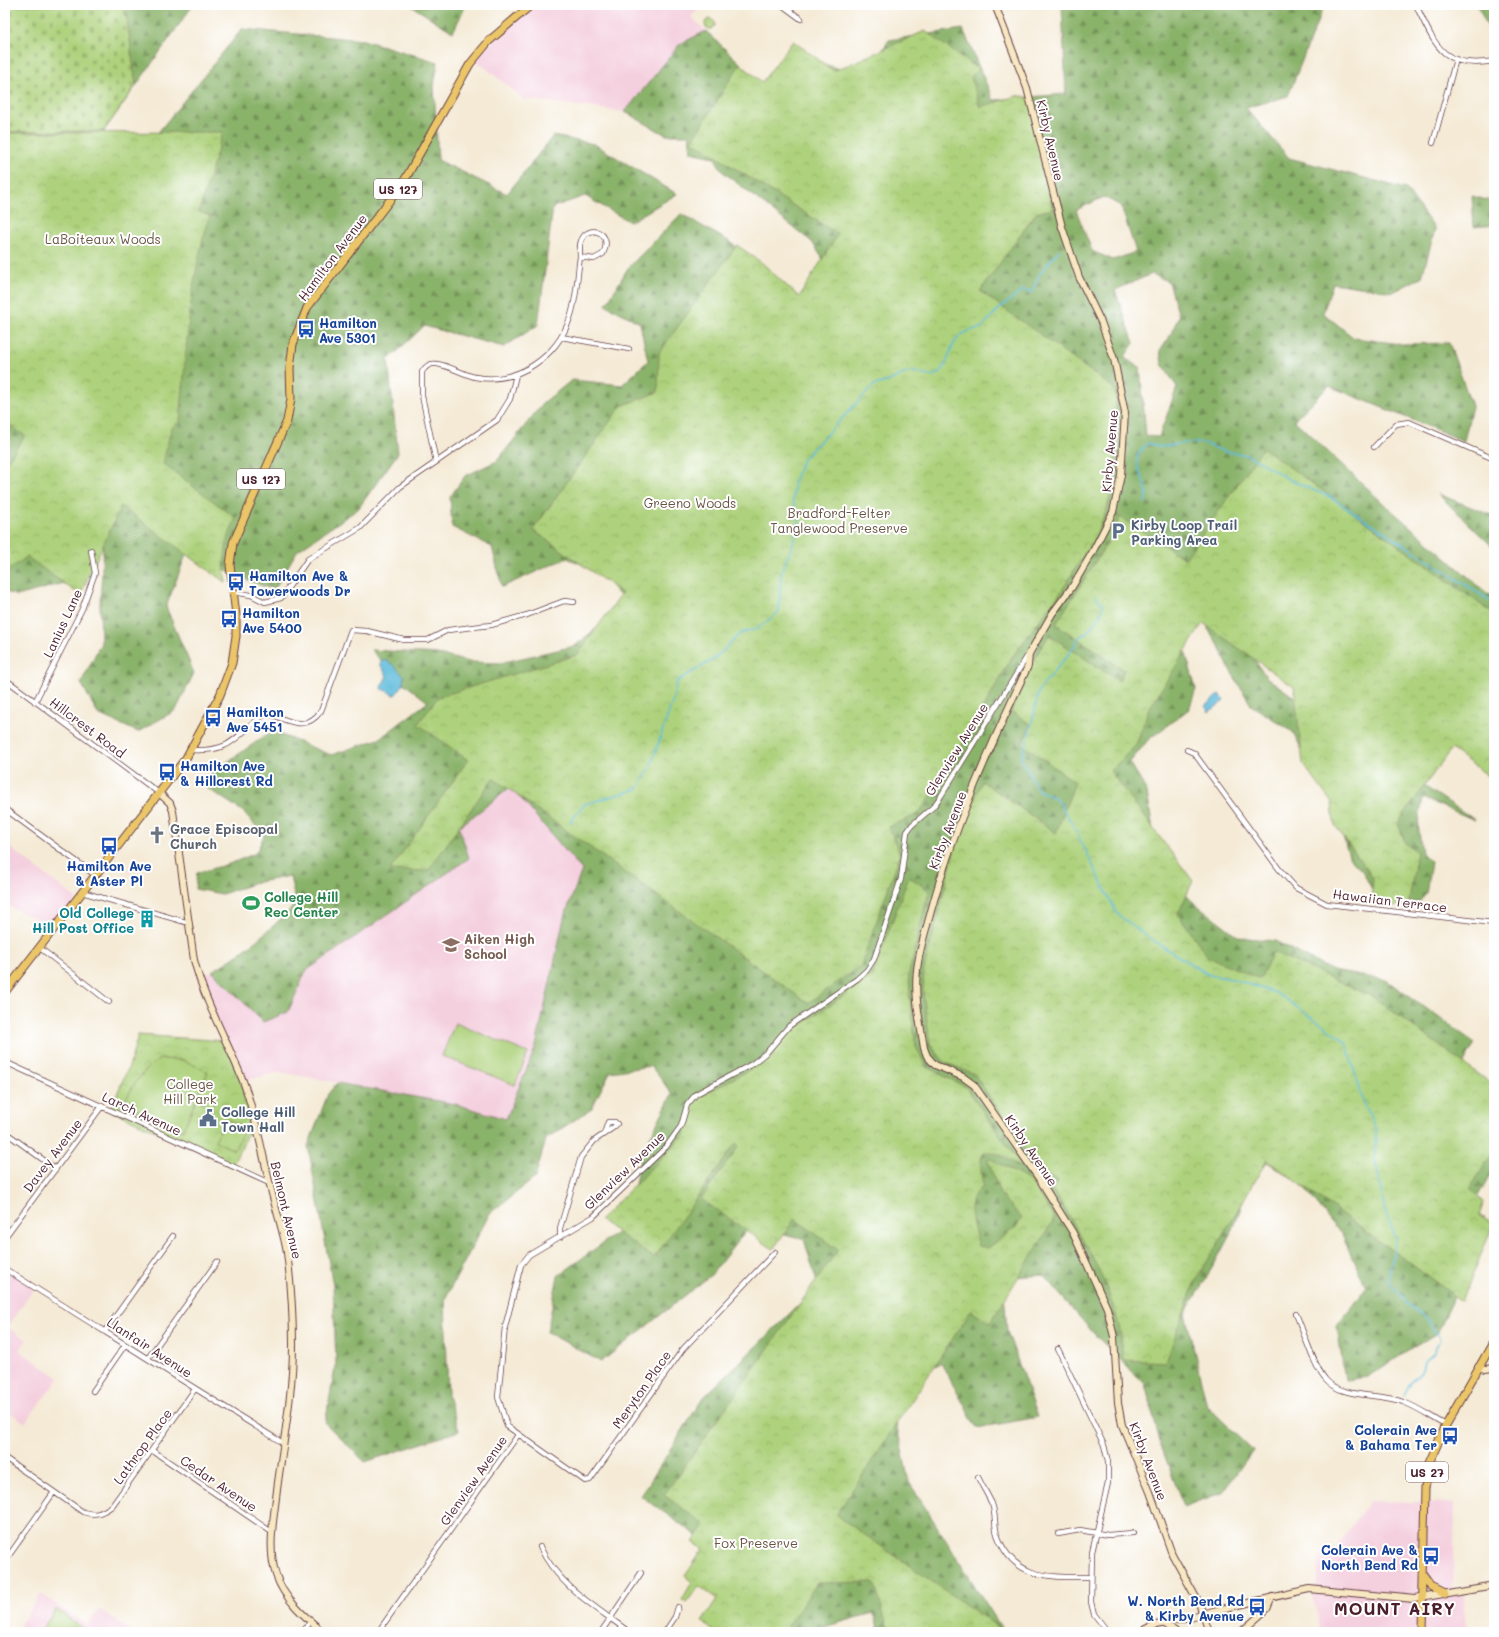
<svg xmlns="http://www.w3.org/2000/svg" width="1499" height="1637" viewBox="0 0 1499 1637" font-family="Mali,sans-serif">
  <defs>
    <pattern id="forest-firs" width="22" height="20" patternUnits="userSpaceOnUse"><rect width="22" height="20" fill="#8ab36b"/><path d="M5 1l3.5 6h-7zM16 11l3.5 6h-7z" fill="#739158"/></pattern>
    <pattern id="cemetery-stones" width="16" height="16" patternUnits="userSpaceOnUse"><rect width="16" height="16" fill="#add17b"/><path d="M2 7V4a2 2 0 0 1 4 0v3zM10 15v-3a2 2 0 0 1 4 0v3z" fill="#96b36a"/></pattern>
    <pattern id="park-crowns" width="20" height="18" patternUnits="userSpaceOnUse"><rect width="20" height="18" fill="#add17b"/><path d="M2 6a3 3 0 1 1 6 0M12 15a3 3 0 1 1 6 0" fill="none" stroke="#96b36a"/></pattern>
  </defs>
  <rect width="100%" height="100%" fill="#fff"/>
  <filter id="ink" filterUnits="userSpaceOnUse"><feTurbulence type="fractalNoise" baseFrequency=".025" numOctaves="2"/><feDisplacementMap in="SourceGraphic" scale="8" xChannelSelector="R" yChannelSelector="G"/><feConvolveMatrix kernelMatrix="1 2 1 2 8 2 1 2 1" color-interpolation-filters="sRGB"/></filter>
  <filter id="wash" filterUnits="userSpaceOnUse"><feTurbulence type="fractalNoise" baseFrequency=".012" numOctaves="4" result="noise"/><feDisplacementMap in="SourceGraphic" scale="16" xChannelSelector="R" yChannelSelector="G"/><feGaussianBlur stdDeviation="0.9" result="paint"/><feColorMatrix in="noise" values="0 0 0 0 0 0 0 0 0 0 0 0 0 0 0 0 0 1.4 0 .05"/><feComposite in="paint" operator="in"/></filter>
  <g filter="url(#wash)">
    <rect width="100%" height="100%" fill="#f4ead5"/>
    <path fill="#f4cfde" d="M531,5H701L691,17L706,31L680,44L625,112L524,99L474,59Z
      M511,786L582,870L564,918L536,1046L506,1119L455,1104L280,1072L243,1081L198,977L212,971L263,1021L288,1012L305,971L468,858L459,827Z
      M5,844L77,899L55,927L5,905Z
      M5,1269L35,1287L7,1327L27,1340L19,1350L59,1378L25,1423L8,1411L5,1414Z
      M1369,1501L1455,1503L1453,1593L1464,1591L1465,1618L1467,1632H1319L1317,1630L1320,1627L1311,1587L1316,1588L1320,1555L1328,1561Z
      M41,1594L87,1625L99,1609L132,1632H15Z"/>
    <path fill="url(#forest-firs)" stroke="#6a694b" fill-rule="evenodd" d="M5,5H193L104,131L130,167L242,29L363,40L438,62L434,85L438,160L507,194L553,136L594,144L677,194L630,222L585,196L553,207L538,325L504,347L424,326L388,360L398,453L358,509L297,551L274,590L252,582L187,552L166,607L194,673L176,710L138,732L98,714L81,683L101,643L100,605L103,550L100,498L68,582L17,596L5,591Z
      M410,5H466L453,32Z
      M1062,5H1324L1288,96L1246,108L1289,158L1406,189L1435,229L1422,277L1393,292L1333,283L1323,313L1354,338L1401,344L1449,343L1472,406L1464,441L1329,386L1294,420L1384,504L1488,594L1494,595V777L1169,552L1183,644L1196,689L1189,709L1148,740L1130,762L1147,792L1159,867L1192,901L1239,937L1275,941L1333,971L1386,980L1475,1043L1462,1067L1494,1088V1176H1489L1472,1207L1479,1244L1438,1332L1367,1377L1345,1380L1337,1326L1366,1287L1342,1235L1300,1183L1267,1162L1249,1185L1233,1229L1215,1263L1185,1313L1207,1406L1253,1450L1223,1492L1184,1507L1161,1446L1145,1384L1096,1336L1043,1275L1003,1278L1007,1331L1038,1417L977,1428L941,1363L889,1391L909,1482L1004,1632H880L873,1613L807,1632H717L722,1599L709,1544L641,1496L703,1398L818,1286L804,1239L750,1225L711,1275L601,1362L547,1332L558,1276L626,1226L641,1155L672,1094L651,1066L610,1072L591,1109L546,1139L535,1178L490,1213L445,1299L448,1396L459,1431L365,1462L325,1423L336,1363L333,1286L308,1146L328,1094L337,1083L455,1104L506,1119L536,1046L564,918L582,870L511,787L459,827L469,858L306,971L288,1012L263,1022L212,971C244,953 270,930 296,904L290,876L259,882L222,894L195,889L197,873L232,863L256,853L264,836L244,812L207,788L210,774L272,731L331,755L379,739L428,702L401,681L371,650L437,654L469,662L500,663L575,646L619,609L620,596L600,572L567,558L502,587L492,547L452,527L450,497L465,476L497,461L543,403L572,380L622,385L648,361L640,323L606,305L628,268L681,214L732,243L801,314L837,281L812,242L723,172L714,157L691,152L689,135H666L625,112L680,44L706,31L764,86L792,54L865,77L889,40L963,29L993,100L1066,94ZM1104,197L1121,206L1136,252L1113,260L1092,251L1076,210ZM1152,274L1169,282L1179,316L1168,340L1160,350L1162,364L1177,387L1159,437L1146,436L1140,367L1124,358L1134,343L1115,290Z
      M1477,5H1494V28L1489,29Z
      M1472,196L1494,202V225L1474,227Z
      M1438,494L1494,516V548Z
      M1206,598L1232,627L1266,677L1346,734L1475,820L1423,798L1418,824L1422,853L1431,862L1426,894L1419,902L1379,903L1363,872L1350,859L1323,774L1306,758L1293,732L1251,705L1229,668L1218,644L1208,629Z"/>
    <path fill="url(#cemetery-stones)" stroke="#7c7853" d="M5,5H125L136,85L104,131L5,132Z"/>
    <path fill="url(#park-crowns)" stroke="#7c7853" d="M925,31L978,69L971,77L980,107L1020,95L1021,97L1024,96L1031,101L1052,190L1049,194L1052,209L1036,213L980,291L1115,389L1118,430L1112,487L1107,509L1097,534L1061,592L1012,657L943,779L918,814L889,827L900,855L861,966L808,1003L493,778L428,871L390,870L468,760L418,724L438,697L577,655L622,593L533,530L621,406L658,392L659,353L737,245L762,263L799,297L838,234L692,141L740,64L762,82L793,41L834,71Z
      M223,132L199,212L210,216C188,281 187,353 180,420L171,429L163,464L236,518C226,539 222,560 226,583L121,506L80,595L27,557L5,572V465L25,436L5,421V133Z
      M1263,448L1494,614V780L1451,749L1398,823L1405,843L1417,852L1408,907L1371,903L1373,878L1334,824L1332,803L1303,764L1294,687L1203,623L1149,709L1136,745L1110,771L1193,881L1178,914L1208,957L1260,979L1273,952L1373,997L1494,1086V1150L1470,1189L1484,1203L1479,1214L1494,1223L1462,1301L1267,1160L1194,1284L1166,1362L1123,1360C1122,1349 1122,1337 1119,1326C1107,1277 1079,1231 1052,1189L1058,1182L1039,1169L974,1074L944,1062L930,1044L923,992L924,969L957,840L982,781L1056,833L1075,782L1022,744L1031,725L1011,711L1032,662L1049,635L1119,681L1124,670L1056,624L1113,534L1120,517L1185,559Z
      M909,876L929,891L909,973L910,999L916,1047L926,1067L966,1087L1024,1169C1016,1165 984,1140 981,1159C980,1167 982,1179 983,1187C962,1199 974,1227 979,1246L988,1248L1016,1227L1022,1218L1000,1194L988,1160L989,1158L1032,1182L1055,1218L990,1323L971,1311L836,1515L1005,1632H889L874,1582L817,1583L784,1632H714L702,1621L717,1599L699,1586L686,1603L682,1600L692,1582L685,1576L703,1549L693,1542L705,1525L664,1495L838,1250L795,1219L773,1249L701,1199L739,1146L736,1143L654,1258L600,1220L686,1133L692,1101L764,1062L789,1033L872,976Z
      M138,1035L226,1041L255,1119L232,1166L110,1110L130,1064Z"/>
    <path fill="#add17b" stroke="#7c7853" d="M705 24a5 5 0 1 1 10 0a5 5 0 1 1-10 0Z
      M455,1023L528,1053L515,1085L442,1056Z
      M160,1059L183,1060L208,1072L183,1130L124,1104C133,1083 142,1072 160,1059Z
      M205,1093L215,1099L211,1107L201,1101Z
      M225,1118L245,1128L234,1150L215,1141Z
      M56,1609L88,1632H40Z"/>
    <path fill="#5ebcdc" stroke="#546e84" d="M383,659L392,664L404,676L403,685L395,695L382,689L381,687L387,676L380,664Z
      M1220,694L1224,701L1209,712L1205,706Z"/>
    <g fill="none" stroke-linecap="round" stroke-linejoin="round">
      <path stroke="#5ebcdc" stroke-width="1.5" d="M1145,503C1152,484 1133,471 1138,455C1140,451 1145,446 1148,443L1159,447L1185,443H1203L1223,451L1248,455L1292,481L1330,497L1494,603
        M1095,596L1103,604L1101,614L1087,633L1079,637L1072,650L1039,690L1030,731L1021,759L1038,790L1057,799L1073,825L1117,914L1157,943L1209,975L1232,979L1276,993L1335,1033L1346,1042L1363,1100L1376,1130L1375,1157L1380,1186L1385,1212L1396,1239L1388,1280L1406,1302L1426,1318L1440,1339L1433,1354L1424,1362L1419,1374L1409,1385L1404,1395
        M570,822L585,804L638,789L650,768L673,700L677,681L713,660L741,633L757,629L779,612L781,572L793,544L799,521L793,501L794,482L803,459L874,385C879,384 884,383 889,381C898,377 904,372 914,372C920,372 929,379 935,375C958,363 940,334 981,328L999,309L1023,290L1032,292L1039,275L1059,250"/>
    </g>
  </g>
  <g filter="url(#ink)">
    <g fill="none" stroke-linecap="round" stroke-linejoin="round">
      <g stroke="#643d44" stroke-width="6">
        <path id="street" d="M782,5L801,19
          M1416,5C1435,45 1443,70 1494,61
          M1433,143L1456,59
          M561,337L629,349
          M1374,447L1396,424L1409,422L1494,459
          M436,462L422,396V372C425,367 430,363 437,364C450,366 462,374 475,377C517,385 557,357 570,318C577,299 577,277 580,257L594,259L603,254C614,232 588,223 581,241C579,246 580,252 580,257
          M234,592L251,595L265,602L281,598L308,559L360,528L400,487L497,420L510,399L516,375
          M5,679L159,793
          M35,702L82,609L95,573L91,550
          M191,750C237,752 234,734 267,713C288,720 305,733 321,711L351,630L367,631L404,640H428L448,630L491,625L527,615L564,601L574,602
          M1187,750L1194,753L1279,869L1296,888L1327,904L1494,923
          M5,809L95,875
          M82,892L189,923
          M40,948L109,1002
          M5,1062L269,1183
          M5,1132L56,1169
          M5,1237L102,1106
          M560,1237V1228L581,1157L594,1141L614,1127L617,1124L615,1122H608L604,1134
          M775,1252L683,1349L590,1480L585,1481L507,1426L498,1397L505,1327L521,1265L529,1255L593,1217L666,1147L681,1126L687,1105L696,1094L752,1064L767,1052L789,1026L857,979L867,970L874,959L901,879L907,832L912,825L933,807L941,796L1028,655
          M5,1269C98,1327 190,1386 283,1443
          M1296,1314C1304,1332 1313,1365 1325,1379C1341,1399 1380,1393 1403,1402C1418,1407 1432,1418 1446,1425
          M105,1331L173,1236
          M1058,1349L1104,1445L1108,1462V1483L1092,1552L1091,1602L1094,1614L1108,1632
          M148,1358L217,1262
          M93,1391L125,1345
          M153,1451L273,1533
          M5,1458L83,1512C96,1516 102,1513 112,1506L195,1389
          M978,1477C982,1486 988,1495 992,1504C996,1514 994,1525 997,1534C1013,1581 1052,1577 1091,1577
          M1058,1534L1080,1530L1108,1535L1133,1533
          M540,1547C558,1586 596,1607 629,1632
          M5,1561L54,1492
          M303,1632L310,1622
          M378,1632L518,1435
          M601,1632L641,1573
          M665,1632L675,1617L678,1607"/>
      </g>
      <g stroke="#643d44" stroke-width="8">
        <path id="secondary" d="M995,5L1027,88L1062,227L1079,277L1101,322L1114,359L1125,413L1121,475L1113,512L1092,553L1072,587L1052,614L1029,654L1028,666C991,745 954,826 931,911C926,930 919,950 917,970C914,996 920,1023 924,1048L927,1056L935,1065L963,1077L974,1085L1038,1177L1073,1233L1107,1308L1114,1337L1118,1403L1122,1425L1150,1492L1172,1554L1199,1603L1209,1632
          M159,793L170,803L173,811L194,960C205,1003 227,1040 243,1081C255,1113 261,1147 269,1181C274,1205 283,1229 287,1253C291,1283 293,1315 293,1345C293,1394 283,1442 277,1490C274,1517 267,1549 276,1575C284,1599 304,1616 323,1632
          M1478,1367L1485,1369L1494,1368
          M1217,1610L1309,1589L1415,1599L1494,1585
          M1164,1623L1176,1632
          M1139,1632L1152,1626L1190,1617
          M1241,1632L1267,1609L1272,1597"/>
      </g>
      <g stroke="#643d44" stroke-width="9">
        <path id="primary" d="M5,992L186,758L220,695L232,663L236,636V615L230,565L233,543L287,421L291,399L290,368L293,344L307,308L403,183L470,64L489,41L531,5
          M1423,1576L1431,1587L1445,1594
          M1422,1632L1425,1488L1429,1463L1446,1425L1494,1341"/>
      </g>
      <use href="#street" stroke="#fff" stroke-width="4.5"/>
      <use href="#secondary" stroke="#f7e8c3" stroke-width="6"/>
      <use href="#primary" stroke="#ebc669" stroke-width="7"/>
      <g stroke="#643d44" stroke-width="8" stroke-linecap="butt">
        <path id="secondary-bridge" d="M1190,1617L1217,1610"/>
      </g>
      <use href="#secondary-bridge" stroke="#f7e8c3" stroke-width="6"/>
    </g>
  </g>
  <defs>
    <g id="bus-bare" transform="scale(1.38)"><path d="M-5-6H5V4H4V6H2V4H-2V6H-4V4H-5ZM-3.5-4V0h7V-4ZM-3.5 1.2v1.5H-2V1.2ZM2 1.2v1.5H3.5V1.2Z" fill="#1a4fb4" stroke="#fff" stroke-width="2.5" paint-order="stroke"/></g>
    <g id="parking-bare" transform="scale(1.38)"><path d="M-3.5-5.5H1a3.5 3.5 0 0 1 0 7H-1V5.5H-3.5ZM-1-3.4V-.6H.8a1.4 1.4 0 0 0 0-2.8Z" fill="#5c6f8a" stroke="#fff" stroke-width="2.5" paint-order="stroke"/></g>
    <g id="church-bare" transform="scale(1.38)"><path d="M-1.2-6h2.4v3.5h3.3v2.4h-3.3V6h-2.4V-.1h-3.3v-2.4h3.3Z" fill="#6b7280" stroke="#fff" stroke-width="2.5" paint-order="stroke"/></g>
    <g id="stadium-bare" transform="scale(1.38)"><path d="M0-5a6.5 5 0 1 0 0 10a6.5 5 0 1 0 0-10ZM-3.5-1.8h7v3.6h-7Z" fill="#2e9e5b" stroke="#fff" stroke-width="2.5" paint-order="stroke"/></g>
    <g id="building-bare" transform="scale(1.38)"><path d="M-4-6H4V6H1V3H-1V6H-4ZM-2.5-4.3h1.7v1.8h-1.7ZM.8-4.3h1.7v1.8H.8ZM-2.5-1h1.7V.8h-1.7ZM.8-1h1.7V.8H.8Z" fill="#0f9aa8" stroke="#fff" stroke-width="2.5" paint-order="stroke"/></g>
    <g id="school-bare" transform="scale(1.38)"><path d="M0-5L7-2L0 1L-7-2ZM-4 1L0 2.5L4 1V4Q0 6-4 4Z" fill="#8d6e63" stroke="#fff" stroke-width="2.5" paint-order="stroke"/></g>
    <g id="civic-bare" transform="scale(1.38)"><path d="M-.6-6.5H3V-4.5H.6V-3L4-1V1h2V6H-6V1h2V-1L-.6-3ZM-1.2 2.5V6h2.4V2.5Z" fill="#5c6f8a" stroke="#fff" stroke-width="2.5" paint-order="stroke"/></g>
  </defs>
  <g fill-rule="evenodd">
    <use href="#bus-bare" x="306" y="329"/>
    <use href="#parking-bare" x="1118" y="531"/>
    <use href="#bus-bare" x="236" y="582"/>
    <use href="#bus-bare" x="229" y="619"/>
    <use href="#bus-bare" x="213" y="718"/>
    <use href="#bus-bare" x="167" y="772"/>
    <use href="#church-bare" x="157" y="835"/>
    <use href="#bus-bare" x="109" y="846"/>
    <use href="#stadium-bare" x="251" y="903"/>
    <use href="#building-bare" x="147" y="919"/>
    <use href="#school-bare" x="451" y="945"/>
    <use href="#civic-bare" x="208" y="1118"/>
    <use href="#bus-bare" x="1450" y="1436"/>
    <use href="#bus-bare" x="1431" y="1556"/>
    <use href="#bus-bare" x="1257" y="1607"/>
  </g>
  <g text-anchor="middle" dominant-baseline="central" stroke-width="4" stroke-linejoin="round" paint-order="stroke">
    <g fill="#fff" stroke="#80626b" stroke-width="1">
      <rect x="374" y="179" width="48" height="20" rx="3"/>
      <rect x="237" y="469" width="48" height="20" rx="3"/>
      <rect x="1406" y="1462" width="42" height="20" rx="3"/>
    </g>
    <g font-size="12" font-weight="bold" fill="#4a1f2b">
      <text x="398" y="189">US 127</text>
      <text x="261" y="479">US 127</text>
      <text x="1427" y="1472">US 27</text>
    </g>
    <g font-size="13" fill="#4a1f2b" stroke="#fff">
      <text transform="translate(1051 140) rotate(77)">Kirby Avenue</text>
      <text transform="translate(332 257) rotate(-53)">Hamilton Avenue</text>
      <text transform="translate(1109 451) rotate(-85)">Kirby Avenue</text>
      <text transform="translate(62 623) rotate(-65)">Lanius Lane</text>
      <text transform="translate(88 727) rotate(37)">Hillcrest Road</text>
      <text transform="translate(956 749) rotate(-58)">Glenview Avenue</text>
      <text transform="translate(947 830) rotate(-69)">Kirby Avenue</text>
      <text transform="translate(1390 900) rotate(7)">Hawaiian Terrace</text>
      <text transform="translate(142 1113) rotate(25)">Larch Avenue</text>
      <text transform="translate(1032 1150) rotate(56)">Kirby Avenue</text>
      <text transform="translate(52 1155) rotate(-53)">Davey Avenue</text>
      <text transform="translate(624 1170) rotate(-44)">Glenview Avenue</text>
      <text transform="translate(287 1210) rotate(77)">Belmont Avenue</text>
      <text transform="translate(150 1347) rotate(33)">Llanfair Avenue</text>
      <text transform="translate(641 1389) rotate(-55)">Meryton Place</text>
      <text transform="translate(142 1446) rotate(-54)">Lathrop Place</text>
      <text transform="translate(1149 1461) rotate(69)">Kirby Avenue</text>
      <text transform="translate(473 1480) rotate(-55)">Glenview Avenue</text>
      <text transform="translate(219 1483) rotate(34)">Cedar Avenue</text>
    </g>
    <g font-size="13" fill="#685443" stroke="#fff">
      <text x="103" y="238">LaBoiteaux Woods</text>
      <text x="690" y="502">Greeno Woods</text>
      <text x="839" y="512">Bradford-Felter<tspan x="839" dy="15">Tanglewood Preserve</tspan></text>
      <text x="190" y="1083">College<tspan x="190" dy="15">Hill Park</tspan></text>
      <text x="756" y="1542">Fox Preserve</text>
    </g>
    <g font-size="13" font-weight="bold" fill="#164399" stroke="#fff" text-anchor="start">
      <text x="319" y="322">Hamilton<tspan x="319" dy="15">Ave 5301</tspan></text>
      <text x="249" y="575">Hamilton Ave &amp;<tspan x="249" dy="15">Towerwoods Dr</tspan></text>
      <text x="242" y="612">Hamilton<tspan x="242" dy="15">Ave 5400</tspan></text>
      <text x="226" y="711">Hamilton<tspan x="226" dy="15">Ave 5451</tspan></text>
      <text x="180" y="765">Hamilton Ave<tspan x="180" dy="15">&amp; Hillcrest Rd</tspan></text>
      <text x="109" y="865" text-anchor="middle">Hamilton Ave<tspan x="109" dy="15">&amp; Aster Pl</tspan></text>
      <text x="1437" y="1429" text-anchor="end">Colerain Ave<tspan x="1437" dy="15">&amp; Bahama Ter</tspan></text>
      <text x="1418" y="1549" text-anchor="end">Colerain Ave &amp;<tspan x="1418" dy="15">North Bend Rd</tspan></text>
      <text x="1244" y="1600" text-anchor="end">W. North Bend Rd<tspan x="1244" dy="15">&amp; Kirby Avenue</tspan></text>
    </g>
    <g font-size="13" font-weight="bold" fill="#4e5e75" stroke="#fff" text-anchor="start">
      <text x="1131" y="524">Kirby Loop Trail<tspan x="1131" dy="15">Parking Area</tspan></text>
      <text x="221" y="1111">College Hill<tspan x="221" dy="15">Town Hall</tspan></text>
    </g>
    <g font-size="13" font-weight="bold" fill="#5b616d" stroke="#fff" text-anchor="start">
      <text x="170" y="828">Grace Episcopal<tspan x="170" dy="15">Church</tspan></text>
    </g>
    <g font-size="13" font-weight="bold" fill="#27864d" stroke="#fff" text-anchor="start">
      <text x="264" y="896">College Hill<tspan x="264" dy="15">Rec Center</tspan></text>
    </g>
    <g font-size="13" font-weight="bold" fill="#0d838f" stroke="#fff" text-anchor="end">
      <text x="134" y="912">Old College<tspan x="134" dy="15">Hill Post Office</tspan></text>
    </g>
    <g font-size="13" font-weight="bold" fill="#785e54" stroke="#fff" text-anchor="start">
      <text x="464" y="938">Aiken High<tspan x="464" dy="15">School</tspan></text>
    </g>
    <g font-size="17" font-weight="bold" letter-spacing="1" fill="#4a1f2b" stroke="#fff">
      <text x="1395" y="1608">MOUNT AIRY</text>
    </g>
  </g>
  <rect width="1499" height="1637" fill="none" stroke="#fff" stroke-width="20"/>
</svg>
